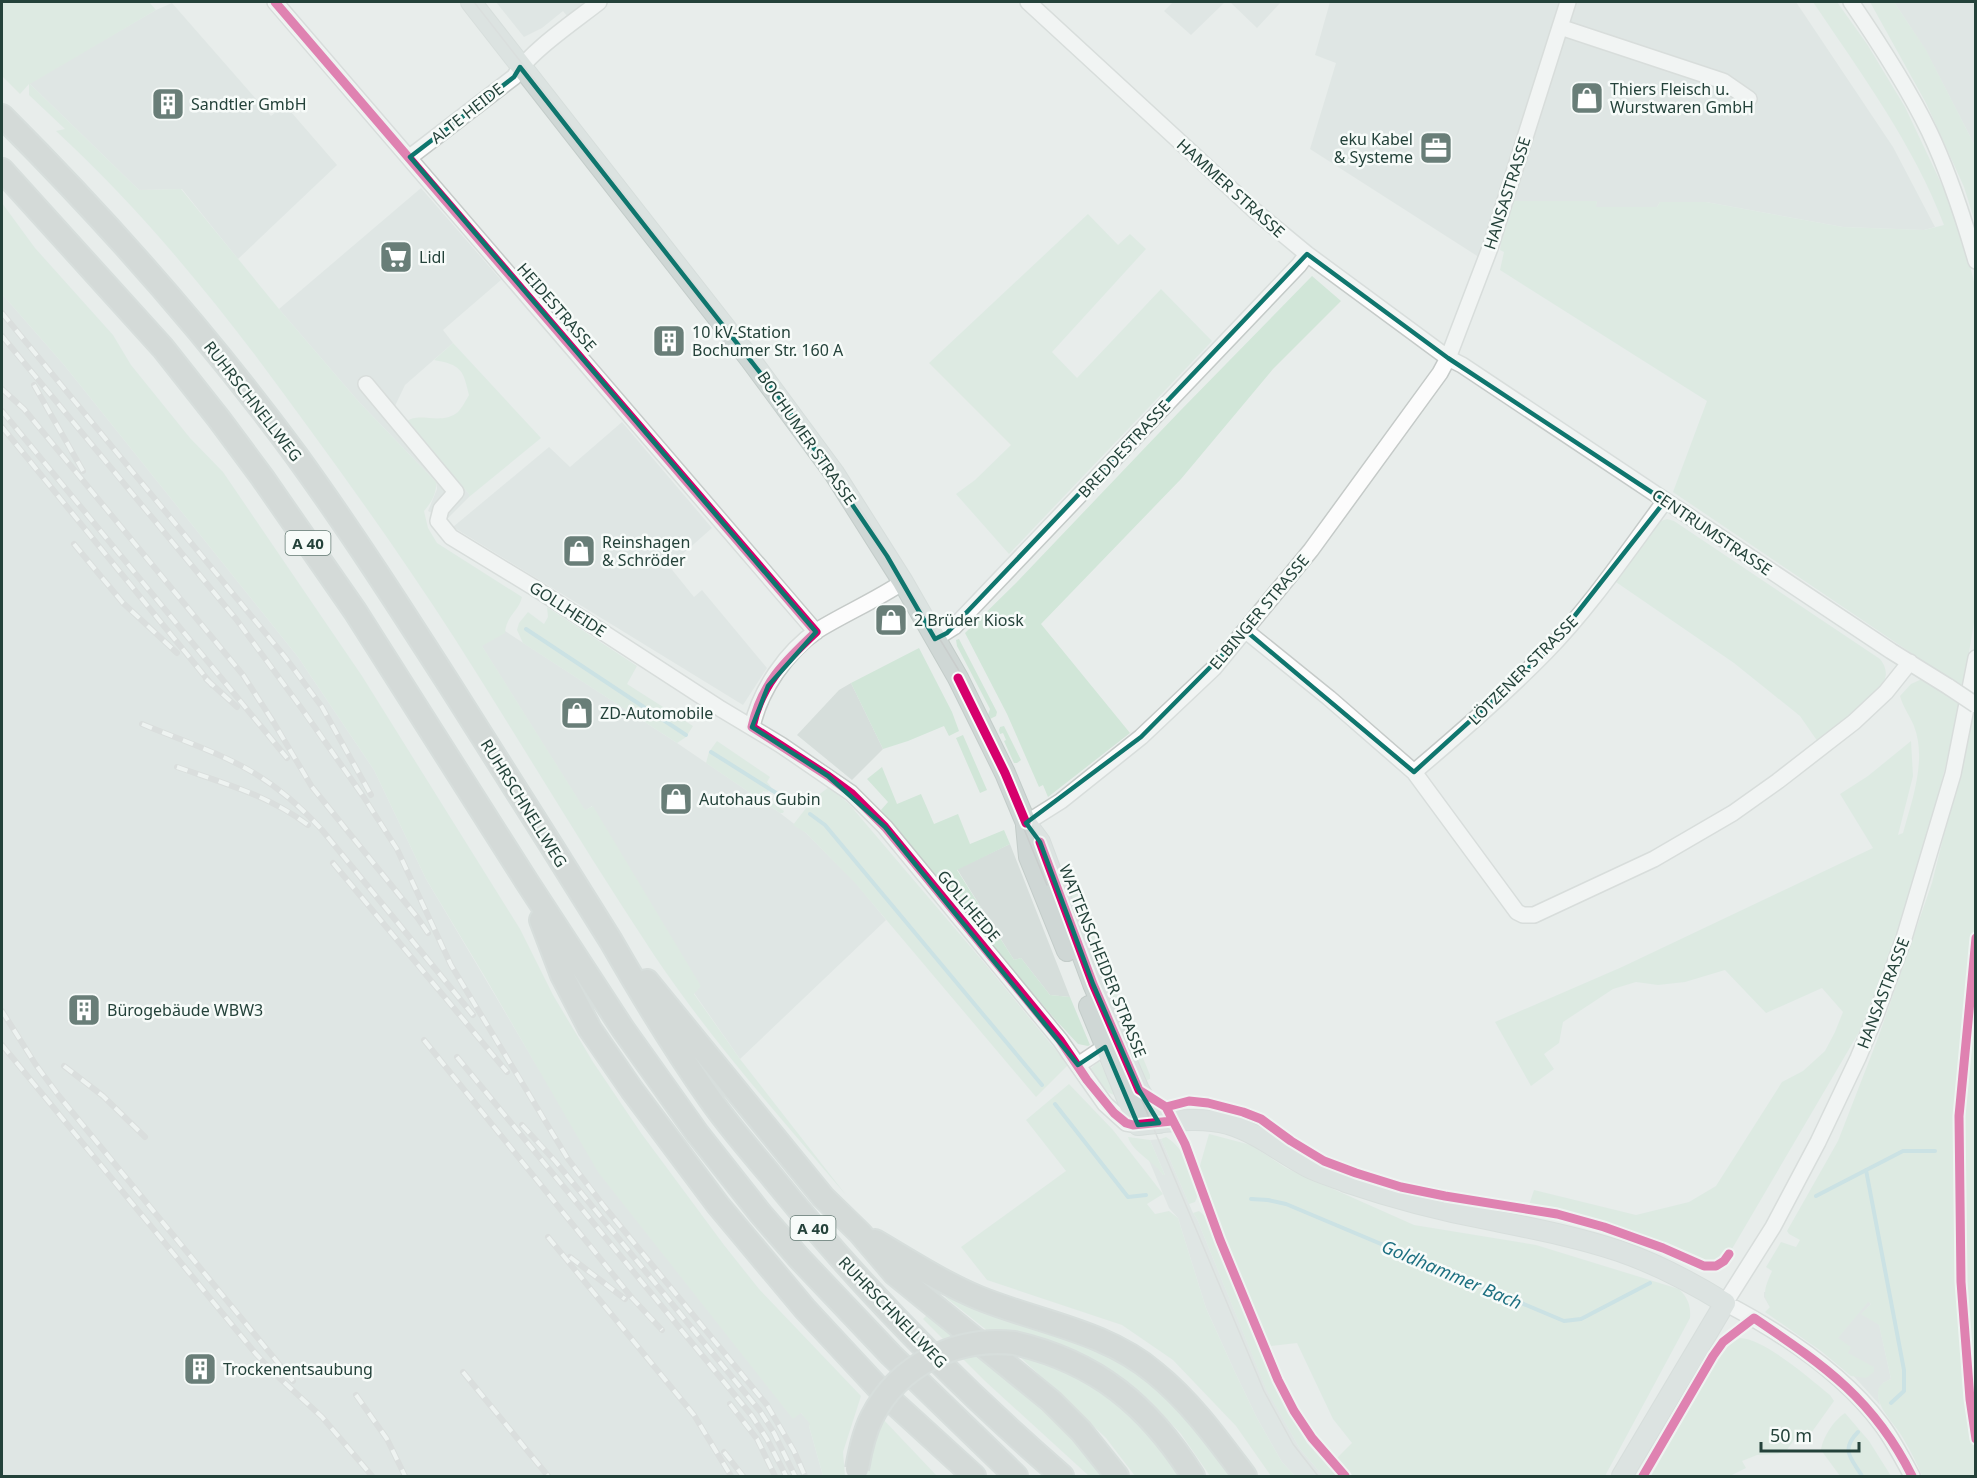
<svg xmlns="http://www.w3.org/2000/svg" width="1977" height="1478" viewBox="0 0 1977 1478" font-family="'Noto Sans',sans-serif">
  <rect width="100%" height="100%" fill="#e8edeb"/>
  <path fill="#d6dedb" d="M496,2H584L567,16L563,11L542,28L524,37Z
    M1173,2H1225L1191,35L1164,11Z
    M1230,2H1281L1257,28Z
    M1330,2H1796L1893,147L1935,227L1924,230L1843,227L1706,202H1660L1657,207H1595L1597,202L1506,201L1485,261L1310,149L1336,63L1315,55Z
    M1894,2H1975V154L1974,144L1926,51Z
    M172,3L271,116L285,105L337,165L238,259L182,189L139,190L29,83L156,10Z
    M421,188L501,280L443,330L453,343L405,385L394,408L469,494V497L446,520L428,511L437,489L436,482L359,402L279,309Z
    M2,294L64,365L298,657L374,770L426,879L534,1061L760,1376L793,1418L800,1412L811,1424L809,1426L823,1476H2Z
    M622,422L712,528L669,566L694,597L702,590L767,668L743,705L453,527L549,447L570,467Z
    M502,629L677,743L780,813L806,833L856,883L886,920L740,1059L694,993L592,806L585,811L478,640Z
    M851,683L883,749L852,780L797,735L839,690Z
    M1010,844L1070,997L1050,995L1021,958L1014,960L957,869Z
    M1161,1139L1193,1213L1197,1219L1266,1388L1300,1449L1323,1476H1295L1282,1462L1257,1418L1234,1370L1206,1308L1178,1218L1169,1208L1148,1158L1156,1165L1163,1175H1165L1150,1140Z
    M1764,1292L1868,1301L1871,1304L1862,1314L1879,1324L1891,1379L1883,1383L1878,1395L1880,1405L1849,1371L1770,1307L1764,1297Z"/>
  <path fill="#d1e6d8" d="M2,2H149L156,10L30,84L139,190L181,189L279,309L359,402L436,482C437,494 431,503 424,511L428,528L437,543L522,597C519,611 506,616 505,633L482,646L585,810L593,806L701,986L694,994L740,1059L846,1195C780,1117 711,1040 654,955C585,851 522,744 455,639C392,541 324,448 255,355C195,276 129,198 56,131L65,129L29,95V84L20,94L2,76Z
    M1813,2H1837L1867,44L1905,107L1959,221L1975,286L1976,611L1963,688L1673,492L1707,401L1500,270L1504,252L1500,250L1506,201H1597L1596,207H1657L1660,202H1706L1843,227L1924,230L1944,225C1915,147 1859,70 1813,2Z
    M1870,2H1894L1926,50L1974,144L1976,154L1975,222L1964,187L1926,103Z
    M2,203L35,248L113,335L131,365L190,438L223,472L362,676L520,929L553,995L593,1062L641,1133L724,1245L759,1289L861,1396L843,1452L845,1476H823L809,1426L810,1424L801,1413L793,1419L598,1172L485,977L426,879L374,770L298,657L64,365L2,294Z
    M1088,214L1118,245L1130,234L1146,249L1052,352L1077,378L1161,289L1212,341L1009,554L956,494L975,480L1011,445L929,363Z
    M1312,276L1341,301L1273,369L1181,479L1041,624L1130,733L1048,797L1043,785L1039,787L1007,714L965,633L1016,583L1179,412Z
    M453,343L541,438L469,497V494L406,422C419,411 441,426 458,412C462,408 466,400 469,395C463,369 461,365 434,360Z
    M1667,519L1674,521L1880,659C1885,665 1888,673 1884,681C1876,698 1834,729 1818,742L1800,716L1734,663L1613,580L1654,527L1661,521Z
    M547,607L637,666L627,684L693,726L686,737L677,743L523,643L517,630L519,623L528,612L544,624L548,617Z
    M959,639L997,712L996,716L990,719L988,715L990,709L957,646L956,640Z
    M919,648L952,712L959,731L949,736L944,726L908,741L883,749L851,683Z
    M1922,679L1960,704L1940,789L1917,871L1893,949L1862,1027L1729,1254L1707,1263L1663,1244L1529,1205L1534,1190L1636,1215L1689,1202L1716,1186L1782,1082L1803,1071L1825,1051L1835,1032L1843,1012L1822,988L1766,1013L1725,970L1685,982L1658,985L1636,982L1613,989L1563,1022L1559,1043L1544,1054L1554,1069L1531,1086L1495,1022L1622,967L1873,848L1840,794L1868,776L1911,741L1913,776L1898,835L1903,833C1912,800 1927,760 1914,726C1910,716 1903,707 1900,696L1911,684Z
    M1974,713L1975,1476H1922C1917,1463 1910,1450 1903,1438C1895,1424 1877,1409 1878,1392C1879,1384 1884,1382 1891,1379L1879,1325L1861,1314L1871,1304L1868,1302L1838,1338L1851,1347L1848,1353L1874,1367V1372L1866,1378L1851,1376L1821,1351L1765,1312L1770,1307C1761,1294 1766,1285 1772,1271L1766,1267L1781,1242L1796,1247L1800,1240L1789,1234L1787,1231L1838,1141L1878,1038L1932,883Z
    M1004,726L1021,760L1017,763H1014L1004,741L1006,740L1003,733L1000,734L999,730L1000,727Z
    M963,735L987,790L980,793L956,738Z
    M717,741L770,777L767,782L771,787L768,792L763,791L761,795L784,811L783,813H780L706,763L709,752Z
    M882,767L897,804L921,794L934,824L958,814L970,844L1004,830L1010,844L957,870L1014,960L1021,958L1050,995L1070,997L1090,1045L1088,1046L1078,1044L1054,1018L913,852L881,810L888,802L867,779Z
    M829,787L849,804L986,965L1068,1065L1036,1097L856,884L806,833L793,825L813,799Z
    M1068,877L1074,881L1102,958L1150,1075V1079L1145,1081L1108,992L1064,878Z
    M1099,1061L1115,1093L1114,1095C1103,1091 1097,1079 1090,1069Z
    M1069,1084L1113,1130L1163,1194L1147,1204L1155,1214L1169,1211L1178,1218L1206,1308L1234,1370L1257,1418L1282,1462L1295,1476H1271L1236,1426L1173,1360L1122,1325L987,1280L961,1247L1066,1171L1026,1120Z
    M1209,1134L1251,1145L1286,1168L1414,1225L1536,1245L1679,1289C1688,1298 1691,1306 1690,1318L1605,1476H1353L1336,1459L1352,1443L1333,1419L1297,1343L1271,1346L1261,1328L1211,1207L1199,1169Z
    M1128,1137L1150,1140L1165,1175H1163C1154,1161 1133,1153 1128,1137Z
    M1166,1137C1186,1149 1191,1173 1198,1195L1195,1202L1189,1204L1161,1139Z
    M1199,1211L1205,1216L1279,1394L1307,1443L1337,1476H1323L1300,1449L1266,1389L1197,1219L1193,1213Z
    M945,1297L959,1299L1056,1329L1117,1359L1173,1401L1208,1441L1232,1476H1210L1181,1434L1147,1398L1083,1376L1138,1419L1184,1476H1135L1106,1438L1018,1355Z
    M927,1315L1029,1395L1064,1426L1099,1469L1103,1476H1089L985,1381L923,1319Z
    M1740,1338C1765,1339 1810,1379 1830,1395L1834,1401L1809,1436L1803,1438L1796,1437L1787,1450L1778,1454L1757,1455L1742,1461L1746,1468L1730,1476H1651L1721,1354L1731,1343Z
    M1845,1413L1869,1441L1891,1476H1840L1821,1450C1823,1437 1834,1420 1845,1413Z
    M881,1417L937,1476H866L868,1455Z"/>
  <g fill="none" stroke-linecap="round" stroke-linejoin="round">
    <path stroke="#a9d4db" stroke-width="4" d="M526,629L686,735
      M711,752L789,801
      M810,814L825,825L1042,1085
      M1055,1104L1128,1197L1146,1195
      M1866,1170L1904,1370V1391L1891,1403
      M1816,1196L1903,1151H1935
      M1251,1199L1268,1200L1286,1204L1564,1321L1581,1319L1650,1283
      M1858,1432C1840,1450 1851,1458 1862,1476"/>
    <g stroke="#c5cac8" stroke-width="18">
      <path id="minor" d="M275,2L816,632
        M1028,2L1255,211L1307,254L1448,358L1462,365L1891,651L1949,687
        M1568,2L1560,27L1723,81L1749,99
        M1851,2C1879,43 1907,86 1929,131C1949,173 1963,216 1976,261
        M410,157L514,77C529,52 575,21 599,2
        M366,384L456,492L441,509L438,521L451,537L538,590L721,709L781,745L851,793L885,827L1060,1040L1105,1104L1126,1123L1138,1125
        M1246,631L1329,698L1414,772L1517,912L1523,915H1534L1654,859L1733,813L1778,781L1854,722L1886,692L1910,662
        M935,639L954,627L1299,265L1307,254
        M752,727C760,690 786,652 818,630C846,613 876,600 903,582
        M1414,772C1459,734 1504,695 1546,652C1591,606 1627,552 1665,501
        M1026,823L1061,801L1141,737L1214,668L1311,550L1440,373L1448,358L1490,248L1560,27
        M1078,1065L1105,1047
        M1912,1476C1903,1459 1893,1440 1881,1424C1842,1372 1782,1333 1725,1303L1773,1227L1818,1142L1858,1058L1876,1015L1904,938L1953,774L1976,658"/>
    </g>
    <g stroke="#c3ccc9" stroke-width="22">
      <path id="major" d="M471,2L750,359L834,473L903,582L958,678L1005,773L1026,823L1040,842L1093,984L1139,1090L1159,1123
        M1026,826L1029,857L1067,951
        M1089,1006L1138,1125C1168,1122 1199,1116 1228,1124C1258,1133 1281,1153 1308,1167C1320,1173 1334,1177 1346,1182C1393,1198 1443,1211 1491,1220C1535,1229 1577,1237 1619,1251C1657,1264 1691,1282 1725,1303L1622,1476"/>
    </g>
    <g stroke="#c3ccc9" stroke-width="26">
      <path id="highway" d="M2,116C108,222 207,334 296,455C351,531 401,609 451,687C505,772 558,856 611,941C642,995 674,1048 710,1099C728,1125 749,1149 769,1173C857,1283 956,1384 1062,1476
        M2,170L163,348L219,419L262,477L355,611L527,882L623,1029L697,1133L760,1213L799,1258L891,1355L1016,1476
        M541,920L562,975L590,1029L632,1090L718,1205L805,1309L883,1393L974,1476
        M647,981L823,1197L860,1233L895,1274L1051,1401L1081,1431L1117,1476
        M875,1241C909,1261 943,1283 979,1298C1038,1322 1106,1331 1155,1373C1191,1402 1218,1440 1245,1476
        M1014,1343C1097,1362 1149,1406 1193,1476"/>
    </g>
    <use href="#minor" stroke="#fcfcfc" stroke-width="15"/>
    <use href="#major" stroke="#cfd7d5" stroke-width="20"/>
    <use href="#highway" stroke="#bcc4c2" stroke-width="22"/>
    <path stroke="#c9cdcc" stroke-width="1.5" d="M474,2L792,409L863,513L958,669L990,731L1040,842L1093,984L1264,1391L1293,1444L1318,1476
      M955,683L1004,783
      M1013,802L1047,885"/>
    <g stroke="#c9cdcc" stroke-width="6">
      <path id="rail" d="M2,313L285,657L322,707L371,795
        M2,336L236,619L302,709L363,796L397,849L451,965L568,1159L603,1205L767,1405L794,1451L805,1476
        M34,385L83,471
        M2,389L24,409L243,675L274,723L312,787L417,917L428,933
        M2,411L287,758
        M2,427L212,685
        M74,544L123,603L177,653
        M206,679L237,707
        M142,724C178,739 221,753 254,773C279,788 302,808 322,830L473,1015
        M177,767C223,783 268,795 308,825
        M333,863L507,1072
        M2,1011L36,1065L59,1096L293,1381
        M424,1040L632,1298L662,1330
        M2,1045L256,1354L274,1373L322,1417L372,1476
        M457,1057L752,1416L767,1439L786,1476
        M64,1066L103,1096L145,1137
        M522,1125L555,1161L760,1411L774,1433L795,1476
        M548,1237L694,1415L731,1476
        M570,1257L625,1299
        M463,1372L548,1476
        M356,1395L387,1439L405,1476
        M730,1404L757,1439L775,1476
        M724,1452L743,1476"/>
    </g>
    <use href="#rail" stroke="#f7fbf9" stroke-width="4" stroke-dasharray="11" stroke-linecap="butt"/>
    <g stroke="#c5cac8" stroke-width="18" stroke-linecap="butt">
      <path id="minor-bridge" d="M1949,687L1976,705"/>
    </g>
    <g stroke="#c3ccc9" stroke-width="26" stroke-linecap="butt">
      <path id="highway-bridge" d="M857,1469C860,1451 864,1433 872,1417C899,1364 957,1337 1014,1343"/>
    </g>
    <use href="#minor-bridge" stroke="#fcfcfc" stroke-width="15"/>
    <use href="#highway-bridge" stroke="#bcc4c2" stroke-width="22"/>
    <g stroke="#f7fbf9" stroke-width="13">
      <path id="cycleway" d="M275,2L816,632C785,661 761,684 752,727L828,776L851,793L885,827L1060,1040L1087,1080L1114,1113L1126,1123L1133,1125L1172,1121
        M958,678L1005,773L1026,823
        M1040,842L1093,984L1139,1090L1166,1107L1185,1144L1220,1240L1278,1380L1294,1411L1312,1438L1345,1476
        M1976,938L1959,1116L1961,1282L1970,1399L1976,1439
        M1166,1107L1189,1101L1208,1103L1243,1112L1261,1119L1291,1141L1324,1161L1356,1173L1401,1187L1445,1196L1557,1214L1604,1227L1663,1248L1704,1266H1716L1724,1261L1729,1254
        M1643,1476L1713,1356L1723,1342L1754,1318C1823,1365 1873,1398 1912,1476"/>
    </g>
    <use href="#cycleway" stroke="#d6006c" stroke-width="9"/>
  </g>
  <path d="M0 0H1977V1478H0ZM520,67L780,398L887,556L935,639L947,633L1307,254L1448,358L1665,501L1547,651L1414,772L1246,631L1141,737L1026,823L1040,842L1093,984L1139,1090L1159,1123L1138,1125L1105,1047L1078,1065L885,827L828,776L752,727L768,686L816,632L410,157L514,77Z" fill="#e8edeb" fill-opacity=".55" fill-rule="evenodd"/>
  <path fill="none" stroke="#0f766e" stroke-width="4.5" stroke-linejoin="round" d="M520,67L780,398L887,556L935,639L947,633L1307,254L1448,358L1665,501L1547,651L1414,772L1246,631L1141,737L1026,823L1040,842L1093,984L1139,1090L1159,1123L1138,1125L1105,1047L1078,1065L885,827L828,776L752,727L768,686L816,632L410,157L514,77Z"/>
  <defs>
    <g id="shop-square" transform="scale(1.725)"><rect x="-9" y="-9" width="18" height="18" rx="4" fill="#697e78" stroke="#f7fbf9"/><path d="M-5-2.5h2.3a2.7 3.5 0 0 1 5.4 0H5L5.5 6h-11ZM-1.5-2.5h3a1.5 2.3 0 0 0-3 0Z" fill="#fff"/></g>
    <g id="building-square" transform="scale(1.725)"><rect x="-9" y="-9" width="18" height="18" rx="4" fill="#697e78" stroke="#f7fbf9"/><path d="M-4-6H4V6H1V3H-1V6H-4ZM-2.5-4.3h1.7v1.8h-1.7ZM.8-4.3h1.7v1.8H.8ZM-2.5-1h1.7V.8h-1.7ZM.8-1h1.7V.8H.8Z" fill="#fff"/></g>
    <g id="office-square" transform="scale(1.725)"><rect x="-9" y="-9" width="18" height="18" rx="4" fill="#697e78" stroke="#f7fbf9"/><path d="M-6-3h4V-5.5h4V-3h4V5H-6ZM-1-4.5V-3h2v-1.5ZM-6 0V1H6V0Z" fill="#fff"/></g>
    <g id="supermarket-square" transform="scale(1.725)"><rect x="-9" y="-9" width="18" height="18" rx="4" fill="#697e78" stroke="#f7fbf9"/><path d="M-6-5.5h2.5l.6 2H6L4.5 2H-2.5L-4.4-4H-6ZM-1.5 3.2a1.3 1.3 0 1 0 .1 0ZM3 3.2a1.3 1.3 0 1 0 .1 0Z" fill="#fff"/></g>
  </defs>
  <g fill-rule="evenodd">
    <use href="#shop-square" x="1587" y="98"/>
    <use href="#building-square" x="168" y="104"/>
    <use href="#office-square" x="1436" y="148"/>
    <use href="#supermarket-square" x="396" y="257"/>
    <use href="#building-square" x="669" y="341"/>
    <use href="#shop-square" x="579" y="551"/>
    <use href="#shop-square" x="891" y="620"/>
    <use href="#shop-square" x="577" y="713"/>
    <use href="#shop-square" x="676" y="799"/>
    <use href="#building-square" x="84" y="1010"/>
    <use href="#building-square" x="200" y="1369"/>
  </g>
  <g text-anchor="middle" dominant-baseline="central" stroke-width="5" stroke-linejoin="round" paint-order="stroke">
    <g fill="#f7fbf9" stroke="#637a73" stroke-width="1.5">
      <rect x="285.5" y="531" width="45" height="24" rx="4.5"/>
      <rect x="790.5" y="1216" width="45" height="24" rx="4.5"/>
    </g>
    <g font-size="15" font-weight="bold" fill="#24423a">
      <text x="308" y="543">A 40</text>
      <text x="813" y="1228">A 40</text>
    </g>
    <g font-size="16" fill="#24423a" stroke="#f7fbf9" text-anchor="start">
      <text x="1610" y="89">Thiers Fleisch u.<tspan x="1610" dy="18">Wurstwaren GmbH</tspan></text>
      <text x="191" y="104">Sandtler GmbH</text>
      <text x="1413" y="139" text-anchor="end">eku Kabel<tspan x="1413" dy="18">&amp; Systeme</tspan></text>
      <text x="419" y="257">Lidl</text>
      <text x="692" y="332">10 kV-Station<tspan x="692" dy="18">Bochumer Str. 160 A</tspan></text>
      <text x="602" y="542">Reinshagen<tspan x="602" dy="18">&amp; Schröder</tspan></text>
      <text x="914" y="620">2 Brüder Kiosk</text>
      <text x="600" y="713">ZD-Automobile</text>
      <text x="699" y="799">Autohaus Gubin</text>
      <text x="107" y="1010">Bürogebäude WBW3</text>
      <text x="223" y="1369">Trockenentsaubung</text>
    </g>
    <g font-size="16" fill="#24423a" stroke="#f7fbf9">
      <text transform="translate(467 113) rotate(-38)">ALTE HEIDE</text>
      <text transform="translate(1231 188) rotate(42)">HAMMER STRASSE</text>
      <text transform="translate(1507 193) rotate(-72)">HANSASTRASSE</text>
      <text transform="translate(557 307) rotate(49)">HEIDESTRASSE</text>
      <text transform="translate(253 401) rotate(52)">RUHRSCHNELLWEG</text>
      <text transform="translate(807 438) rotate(55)">BOCHUMER STRASSE</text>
      <text transform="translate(1124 449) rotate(-47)">BREDDESTRASSE</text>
      <text transform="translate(1712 532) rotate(34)">CENTRUMSTRASSE</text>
      <text transform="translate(568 609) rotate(33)">GOLLHEIDE</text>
      <text transform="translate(1259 612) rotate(-50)">ELBINGER STRASSE</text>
      <text transform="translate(1523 670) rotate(-45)">LÖTZENER STRASSE</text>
      <text transform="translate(524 803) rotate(58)">RUHRSCHNELLWEG</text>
      <text transform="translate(969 906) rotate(50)">GOLLHEIDE</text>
      <text transform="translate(1103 961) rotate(68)">WATTENSCHEIDER STRASSE</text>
      <text transform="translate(1883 993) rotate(-69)">HANSASTRASSE</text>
      <text transform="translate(893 1312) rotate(46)">RUHRSCHNELLWEG</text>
    </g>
    <g font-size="18" font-style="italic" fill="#1c6f80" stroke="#f7fbf9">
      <text transform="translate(1452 1274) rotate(23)">Goldhammer Bach</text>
    </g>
  </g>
  <rect width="1977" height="1478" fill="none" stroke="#24423a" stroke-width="6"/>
  <path d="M1761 1442v9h98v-9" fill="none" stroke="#24423a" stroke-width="3"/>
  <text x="1770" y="1442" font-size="18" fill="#24423a" stroke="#f7fbf9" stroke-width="4.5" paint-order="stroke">50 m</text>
</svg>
